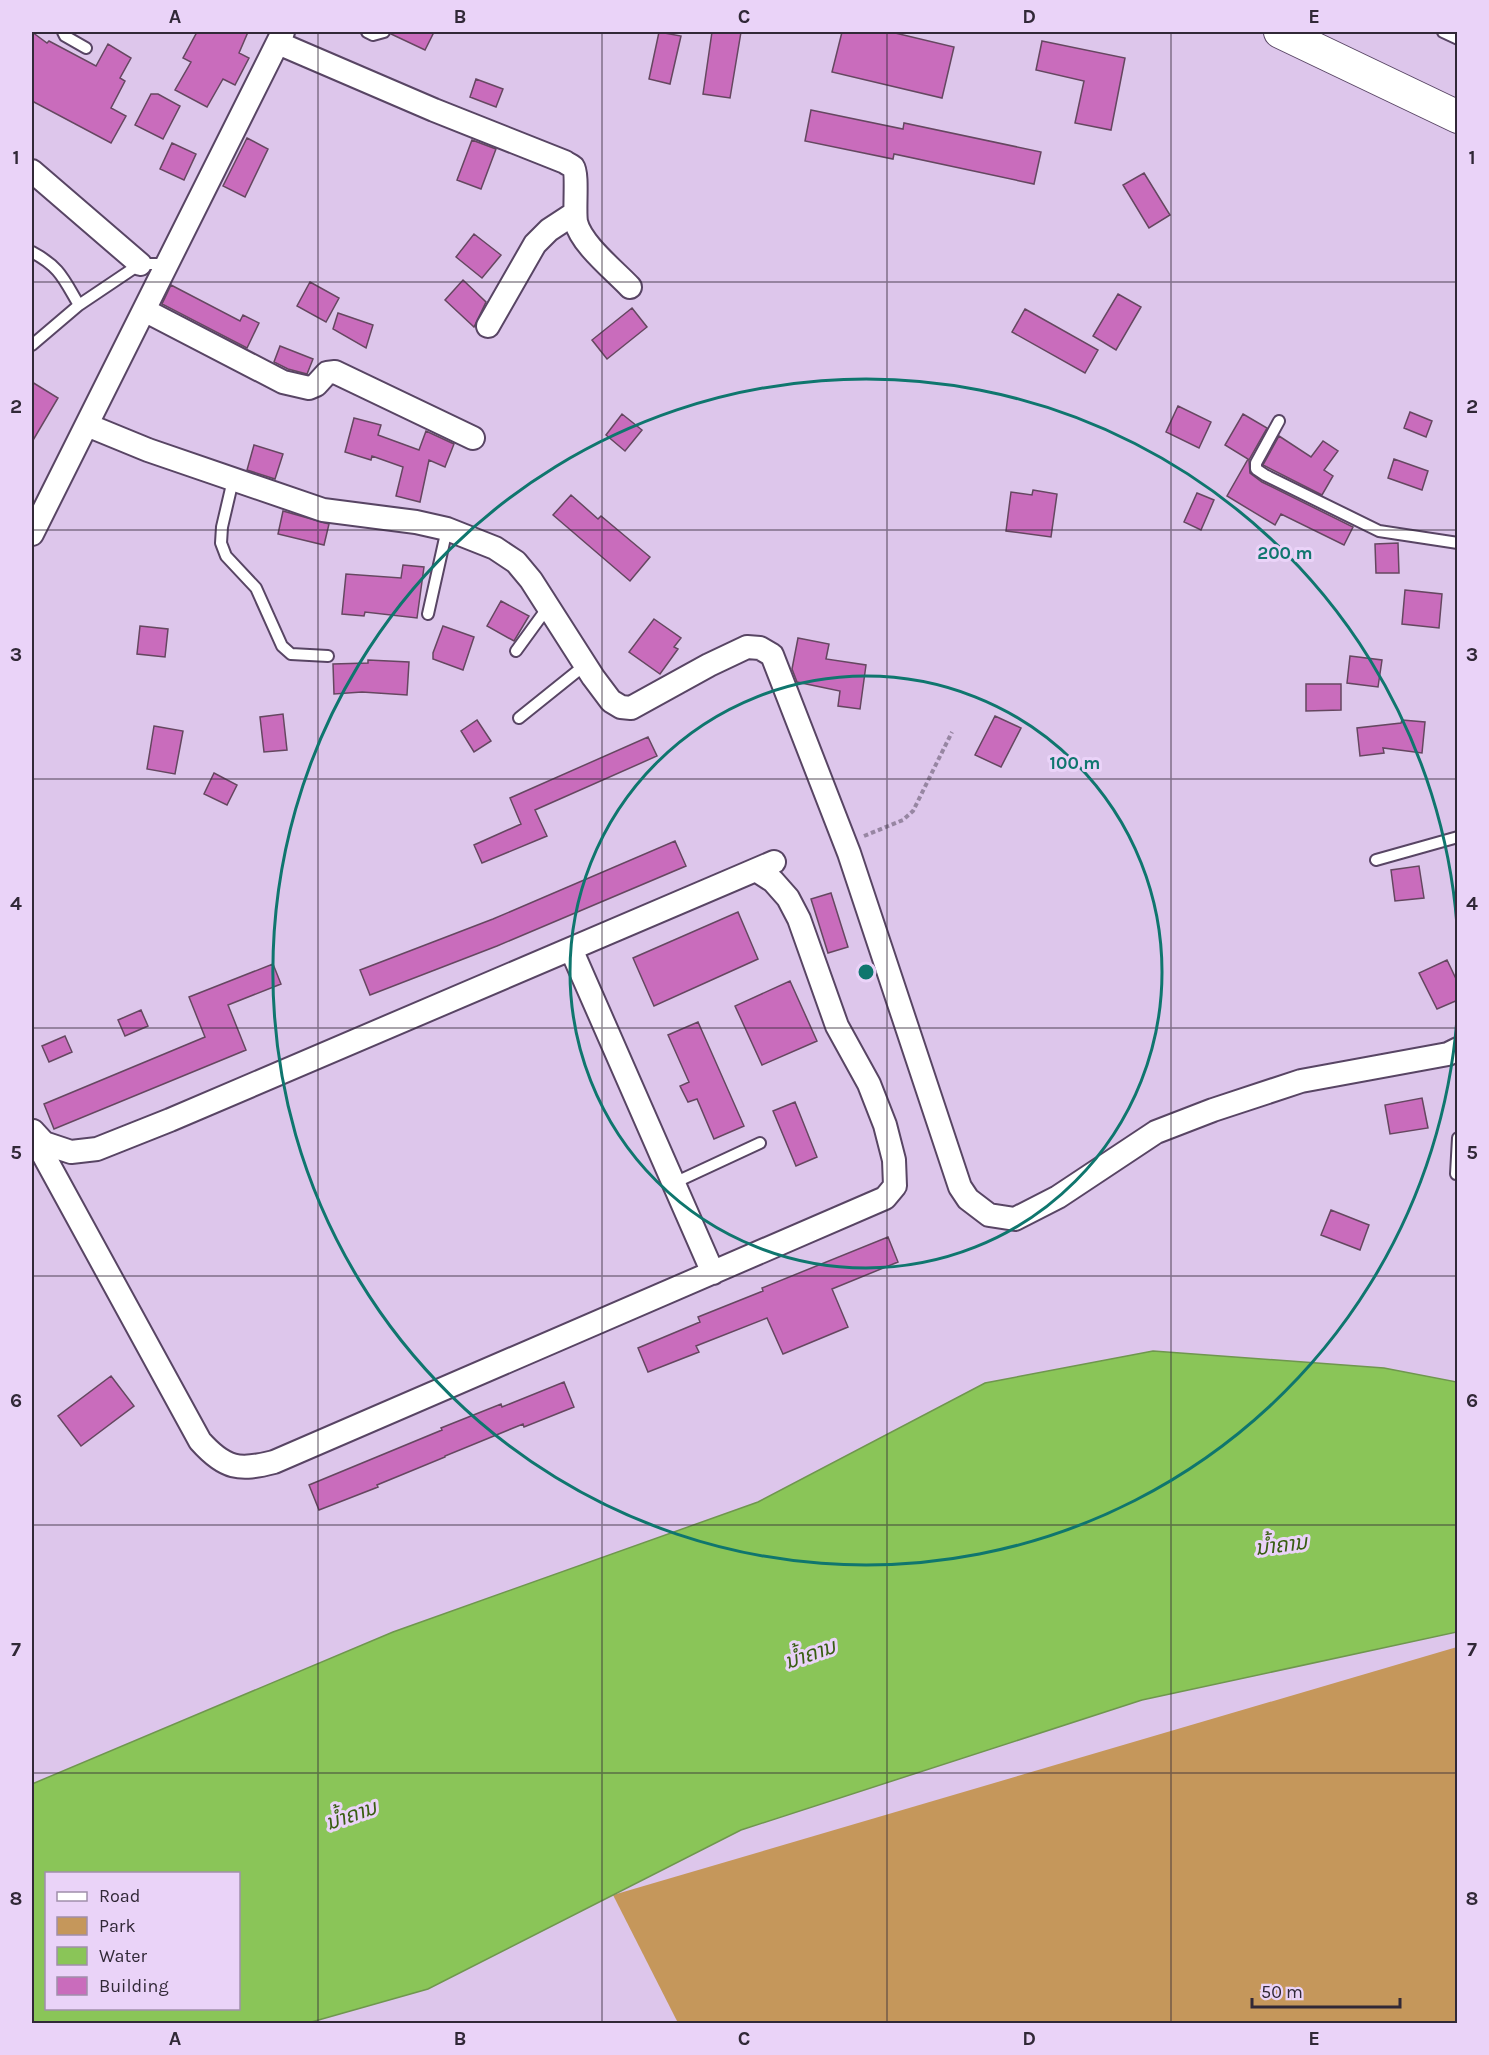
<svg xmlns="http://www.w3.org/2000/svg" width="1489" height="2055" viewBox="0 0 1489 2055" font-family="Karla,'Noto Sans Lao',sans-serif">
  <rect width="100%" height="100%" fill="#ddc6eb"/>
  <path fill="#c5975b" d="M1457,1647V2023H678L613,1895Z"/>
  <path fill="#8ac558" stroke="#6f964e" stroke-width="1.5" fill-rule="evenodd" d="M1153,1351L1384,1368L1457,1382V1632L1142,1700L741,1830L428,1989L308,2023H32V1784L393,1632L758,1502L985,1383ZM46,1874H238V2008H46Z"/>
  <path fill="#c96cbc" stroke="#654760" stroke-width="1.5" d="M32,32L47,43L49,41L96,66L108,44L131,58L120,78L125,81L111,108L126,116L111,143L32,101Z
    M197,32H248L239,53L249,58L235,85L223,79L207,107L175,90L191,62L183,58Z
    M391,32H434L425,50L391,34Z
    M659,32L681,36L670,84L649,79Z
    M712,32H741L730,98L703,94Z
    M842,32H891L954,47L942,98L832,72Z
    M1042,41L1125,58L1111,130L1075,123L1084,81L1036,70Z
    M476,79L503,89L496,107L470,97Z
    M151,94H158L180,106L163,139L135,125Z
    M811,110L903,129L904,123L1041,152L1034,184L894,154L893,159L805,141Z
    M247,138L268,149L245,197L223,186Z
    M472,140L496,149L481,189L457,180Z
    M172,143L196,154L184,180L160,169Z
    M1144,173L1170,215L1149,228L1123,185Z
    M474,234L501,255L482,278L456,257Z
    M463,280L486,302L474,327L445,300Z
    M310,282L339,298L326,322L297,306Z
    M171,285L240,321L243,315L259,323L247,348L162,304Z
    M1118,294L1141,307L1116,350L1093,336Z
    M632,308L647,327L607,359L592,340Z
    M1025,309L1098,350L1085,373L1012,332Z
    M338,313L373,325L366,348L333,329Z
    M280,346L313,359L307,374L288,369L274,362Z
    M32,382L58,398L32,442Z
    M1178,406L1211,422L1199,448L1166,432Z
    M1410,412L1432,421L1426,437L1404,428Z
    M622,414L642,430L625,451L606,435Z
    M1243,414L1267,428L1249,460L1250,473L1262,482L1353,527L1344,545L1281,514L1275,525L1227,496L1248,459L1225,445Z
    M354,418L381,425L378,435L419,450L426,431L454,444L445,467L429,460L420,502L396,496L403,467L372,456L371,460L345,452Z
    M1279,436L1311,457L1323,441L1338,451L1324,470L1333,476L1322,495L1263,465Z
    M254,445L283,454L275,479L247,470Z
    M1394,459L1428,471L1422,490L1388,478Z
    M1033,490L1057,494L1051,537L1006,531L1011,492L1032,495Z
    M1197,493L1214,500L1201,530L1184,522Z
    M571,495L598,519L601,516L650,557L630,581L553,515Z
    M283,511L329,524L324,545L278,534Z
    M1398,543L1399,573H1376L1375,544Z
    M403,565L424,567L417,618L365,612L364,616L342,614L346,574L401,578Z
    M1405,590L1442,594L1439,628L1402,624Z
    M501,601L529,616L514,641L487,626Z
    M654,619L681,638L674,647L678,649L660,674L629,652Z
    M140,626L168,629L165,657L137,654Z
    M443,626L474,637L463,670L433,659V653Z
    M798,638L829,644L826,659L866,665L860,709L838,706L840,691L797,682L792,669Z
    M1350,656L1382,660L1378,687L1347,683Z
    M368,660L409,662L407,695L362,692L334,694L333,664L368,663Z
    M1306,684H1341V710L1306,711Z
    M283,714L287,750L264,752L260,717Z
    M995,716L1021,728L1001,767L975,755Z
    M477,720L491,741L474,752L461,731Z
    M1402,720L1425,722L1422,753L1383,748L1384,753L1360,756L1357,728L1401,723Z
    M154,726L183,731L175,774L147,769Z
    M648,737L657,756L535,810L547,836L482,863L474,845L521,824L510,798Z
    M214,773L237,785L227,805L204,794Z
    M675,841L686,866L497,946L370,995L360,970L493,919Z
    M1419,866L1424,898L1395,901L1391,870Z
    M831,893L848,947L828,953L811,899Z
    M738,912L758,959L654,1006L633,958Z
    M1447,960L1458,983V1000L1437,1009L1419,973Z
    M273,964L281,984L228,1005L246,1050L54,1129L44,1104L205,1037L189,997Z
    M790,981L817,1041L762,1065L735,1006Z
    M141,1010L148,1026L125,1036L118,1020Z
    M698,1022L744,1126L714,1139L697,1099L688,1102L680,1086L689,1082L668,1035Z
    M65,1036L72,1052L49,1062L42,1046Z
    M1422,1098L1428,1128L1390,1134L1385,1105Z
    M795,1102L817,1157L796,1166L773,1111Z
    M1331,1210L1369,1225L1360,1250L1321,1235Z
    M888,1237L898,1262L832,1289L848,1327L783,1354L767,1318L696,1346L699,1352L648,1372L638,1348L700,1322L698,1317L763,1291L762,1288Z
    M111,1376L134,1406L81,1446L58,1416Z
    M564,1382L574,1407L524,1427L523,1424L445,1456V1457L377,1485L378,1487L319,1510L309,1485L442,1430L441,1428L501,1404L502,1407Z"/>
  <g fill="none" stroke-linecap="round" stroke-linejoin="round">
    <g stroke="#584564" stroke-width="14">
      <path id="lane" d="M63,32L65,36L86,48
        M367,32L373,35L384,32
        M1443,32L1458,39
        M32,252C60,267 63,278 79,305
        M32,345L79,305L140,264H167
        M1279,421L1256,463V469L1265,475L1379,531L1458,543
        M233,480L222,527L221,543L226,556L256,588L282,646L291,654L328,656
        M428,614L447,529
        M516,651L548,607
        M519,718L585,665
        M1376,860L1458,837
        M1456,1174L1458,1138
        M674,1183L760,1143"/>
    </g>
    <g stroke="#584564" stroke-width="26">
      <path id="street" d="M278,43L434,110L565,162C566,163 572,166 573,167C578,174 574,209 576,222C581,244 614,270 630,287
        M32,171L140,264
        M144,310L283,382L309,388L316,385L327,373L335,372L473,438
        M488,326L535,244L549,230L575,213
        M87,425L148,450L323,510L416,522L447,529L495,548L516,562L531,580L593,677L611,701L621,707L631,708L709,665L747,647L760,648L772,655L849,853L960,1187L968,1199L989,1215L1015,1219L1058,1197L1156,1132L1213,1110L1301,1081L1448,1054L1458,1049
        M32,534L283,32
        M571,949L713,1273
        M33,1131L44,1143L71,1152L97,1149L170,1120L774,862
        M32,1134L200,1441C225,1469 239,1471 274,1462L885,1198L895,1186L894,1160L885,1125L869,1084L837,1026L799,919L788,898L773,881L756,870"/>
    </g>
    <g stroke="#584564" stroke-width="34">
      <path id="secondary" d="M1280,32L1458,117"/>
    </g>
    <path stroke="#9786a2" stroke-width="4" stroke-dasharray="4.5 3" stroke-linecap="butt" d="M864,836L903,820L913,811L952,732"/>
    <use href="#lane" stroke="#fff" stroke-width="10"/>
    <use href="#street" stroke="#fff" stroke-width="22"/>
    <use href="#secondary" stroke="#fff" stroke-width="32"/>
  </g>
  <path fill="none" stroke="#312837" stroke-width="1.5" stroke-opacity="0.55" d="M318,32V2024M602,32V2024M887,32V2024M1171,32V2024M32,282H1458M32,530H1458M32,779H1458M32,1028H1458M32,1276H1458M32,1525H1458M32,1773H1458"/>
  <g fill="none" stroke="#0f766e" stroke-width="3">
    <circle cx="866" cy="972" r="296"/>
    <path d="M1457 1019A593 593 0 1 1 1457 925"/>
  </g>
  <g text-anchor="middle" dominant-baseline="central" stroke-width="6" stroke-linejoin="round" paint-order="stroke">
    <g font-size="21" font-style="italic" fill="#385d11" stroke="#ead3f8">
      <text transform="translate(1281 1545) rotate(-7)">ນ້ຳຄານ</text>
      <text transform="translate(810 1654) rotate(-19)">ນ້ຳຄານ</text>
      <text transform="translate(351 1815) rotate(-19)">ນ້ຳຄານ</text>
    </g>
  </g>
  <circle cx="866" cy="972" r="9" fill="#0f766e" stroke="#ead3f8" stroke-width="3"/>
  <g font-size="18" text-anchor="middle" font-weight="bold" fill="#0f766e" stroke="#ead3f8" stroke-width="6" stroke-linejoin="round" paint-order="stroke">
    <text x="1285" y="559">200 m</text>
    <text x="1075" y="769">100 m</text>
  </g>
  <rect width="1489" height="2055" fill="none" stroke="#ead3f8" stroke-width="66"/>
  <rect x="45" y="1872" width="195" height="138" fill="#ead3f8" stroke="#a08fab" stroke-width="1.5"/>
  <rect x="57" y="1892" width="30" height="9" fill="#ffffff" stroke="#a08fab" stroke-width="1.5"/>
  <text x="99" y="1902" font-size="18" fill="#312837">Road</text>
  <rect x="57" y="1917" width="30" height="18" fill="#c5975b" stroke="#a08fab" stroke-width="1.5"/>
  <text x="99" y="1932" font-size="18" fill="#312837">Park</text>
  <rect x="57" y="1947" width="30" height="18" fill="#8ac558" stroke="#a08fab" stroke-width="1.5"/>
  <text x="99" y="1962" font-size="18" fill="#312837">Water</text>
  <rect x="57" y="1977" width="30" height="18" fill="#c96cbc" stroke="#a08fab" stroke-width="1.5"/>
  <text x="99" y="1992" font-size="18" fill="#312837">Building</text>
  <path d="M1252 1998v9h148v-9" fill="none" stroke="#312837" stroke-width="3"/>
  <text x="1261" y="1998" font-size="18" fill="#312837" stroke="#ead3f8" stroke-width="4.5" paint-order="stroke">50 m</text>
  <rect x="33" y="33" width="1423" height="1989" fill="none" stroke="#312837" stroke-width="2"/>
  <g font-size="20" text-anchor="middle" font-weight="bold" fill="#312837">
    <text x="175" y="23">A</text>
    <text x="460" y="23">B</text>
    <text x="744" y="23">C</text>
    <text x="1029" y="23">D</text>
    <text x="1314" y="23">E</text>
    <text x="16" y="164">1</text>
    <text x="1472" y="164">1</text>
    <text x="16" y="413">2</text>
    <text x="1472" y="413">2</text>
    <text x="16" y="661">3</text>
    <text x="1472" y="661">3</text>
    <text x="16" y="910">4</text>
    <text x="1472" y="910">4</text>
    <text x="16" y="1159">5</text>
    <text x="1472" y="1159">5</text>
    <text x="16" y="1407">6</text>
    <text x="1472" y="1407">6</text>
    <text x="16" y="1656">7</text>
    <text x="1472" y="1656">7</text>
    <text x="16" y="1905">8</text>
    <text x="1472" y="1905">8</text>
    <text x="175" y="2045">A</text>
    <text x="460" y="2045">B</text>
    <text x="744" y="2045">C</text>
    <text x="1029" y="2045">D</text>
    <text x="1314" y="2045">E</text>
  </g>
</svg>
